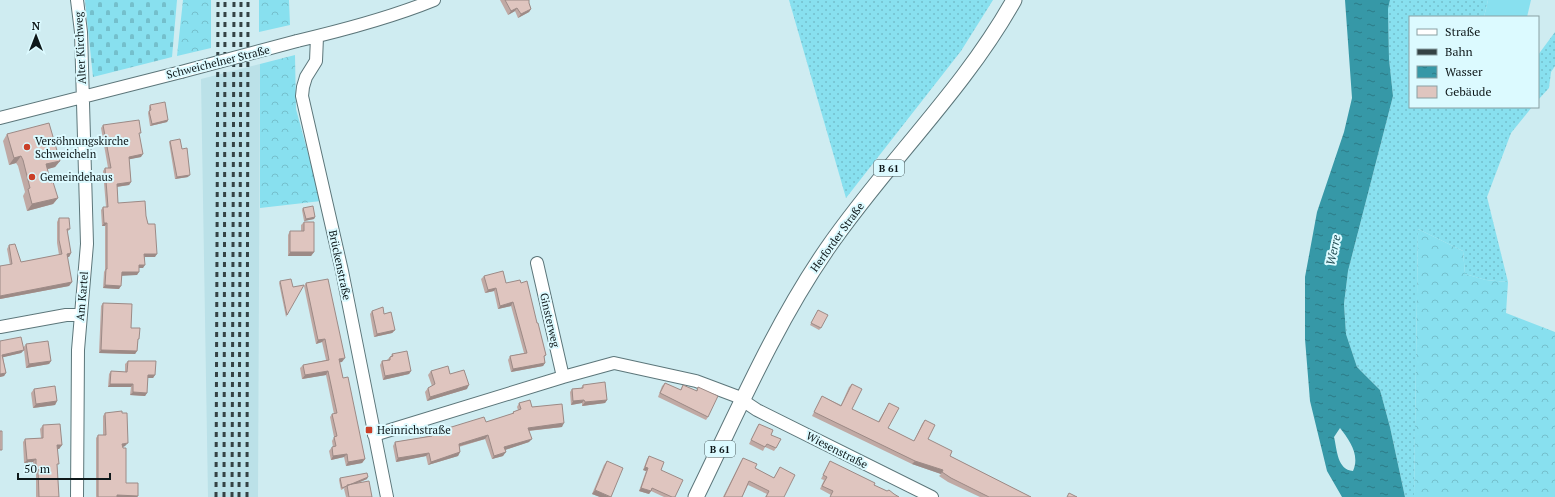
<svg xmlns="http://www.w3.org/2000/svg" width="1555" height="497" viewBox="0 0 1555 497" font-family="'PT Serif',serif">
  <defs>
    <pattern id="grass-dots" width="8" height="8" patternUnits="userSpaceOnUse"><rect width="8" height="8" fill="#88e0ef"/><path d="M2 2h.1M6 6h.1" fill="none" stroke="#74bfcc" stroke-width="1.8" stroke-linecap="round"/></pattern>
    <pattern id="forest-crowns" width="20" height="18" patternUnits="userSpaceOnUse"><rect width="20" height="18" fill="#88e0ef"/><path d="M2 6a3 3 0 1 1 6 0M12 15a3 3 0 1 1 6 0" fill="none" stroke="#74bfcc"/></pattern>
    <pattern id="cemetery-stones" width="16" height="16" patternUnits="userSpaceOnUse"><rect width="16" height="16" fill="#88e0ef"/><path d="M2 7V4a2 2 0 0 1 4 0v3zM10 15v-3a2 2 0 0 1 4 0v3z" fill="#74bfcc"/></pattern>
    <pattern id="water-ripples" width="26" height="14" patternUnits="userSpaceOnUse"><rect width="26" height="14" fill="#3698a7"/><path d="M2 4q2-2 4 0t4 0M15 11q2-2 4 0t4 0" fill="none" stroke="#2c7b87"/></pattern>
  </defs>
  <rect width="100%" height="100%" fill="#cfecf1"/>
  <path fill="#bbe1e8" d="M260,64L258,497H208L201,79Z"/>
  <path fill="url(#grass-dots)" d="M789,0H993L961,51L846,198Z
    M1390,0H1488L1484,17H1410V107H1532L1511,133L1487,197L1508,282L1486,280L1465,274L1463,251L1418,229L1414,497H1405L1390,427L1380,390L1357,367L1346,334L1344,304L1348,271L1393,96L1389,59L1388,9Z
    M1555,32V66L1551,72L1549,88L1538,100V55Z"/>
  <path fill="url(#forest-crowns)" d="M183,0H211V48L177,56Z
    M259,0H289L290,25L259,32Z
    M295,55L296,109L321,201L260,208V64Z
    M1418,229L1463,251L1465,274L1486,280L1508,282L1506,313L1555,332V497H1414Z"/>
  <path fill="url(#cemetery-stones)" d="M85,0H177L172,57L93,77Z"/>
  <path fill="#88e0ef" d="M1488,0H1531L1527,17H1484Z"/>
  <path fill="url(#water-ripples)" fill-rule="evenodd" d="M1345,0H1390L1388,9L1389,59L1393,96L1348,271L1344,304L1346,334L1357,367L1380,390L1390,427L1405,497H1342L1327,471L1310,401L1305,339V277L1317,212L1344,132L1352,98ZM1340,428C1350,441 1360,455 1353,471C1337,470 1337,449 1334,437Z"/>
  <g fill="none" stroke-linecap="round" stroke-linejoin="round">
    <g stroke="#5c767a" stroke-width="14">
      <path id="minor" d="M77,0L81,32L87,244L78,350L77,497
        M317,37L316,61L306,77L303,87L302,96L342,271L387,497
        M297,41C344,30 390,18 434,0
        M0,118L181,72
        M537,263L563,377
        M0,327L66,315H81
        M374,435L563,377L614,363L696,381L736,396L757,410L932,497"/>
    </g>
    <g stroke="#5c767a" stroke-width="17">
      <path id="major" d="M696,497C737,413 774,326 827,249C886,163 963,91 1014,0"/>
    </g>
    <use href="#minor" stroke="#fff" stroke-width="12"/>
    <use href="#major" stroke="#fff" stroke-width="15"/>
    <path stroke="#344244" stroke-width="3" stroke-dasharray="5 5" stroke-linecap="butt" d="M216,497L218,0
      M224,497L225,0
      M232,497L234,0
      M239,497L241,0
      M247,497L248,0"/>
    <g stroke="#5c767a" stroke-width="14" stroke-linecap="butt">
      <path id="minor-bridge" d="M181,72L297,41"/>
    </g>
    <use href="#minor-bridge" stroke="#fff" stroke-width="12"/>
  </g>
  <path fill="#c0a9a4" d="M500,0H529V3L531,9L529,12L518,18L515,11L508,15Z
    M150,105L168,120L167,122L150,126L148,113L149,111V107Z
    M103,125L139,134L141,157L129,159L131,182L129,185L117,187L118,203L146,216L155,257H145L143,268H139L137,275H122L119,289L103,288L104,272L105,270V226H102L101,210L103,207H106L103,171L105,168H108L101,128Z
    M7,134L60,161L55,167L47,169L51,183L58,198L53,204L27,211L23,196L25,192L18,166L16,163L9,165L3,141Z
    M170,141L182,149L188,177L175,179L169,142Z
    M303,208L315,217L314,219L304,221L302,210Z
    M59,218L70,229L67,232L71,253L69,257H67L72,282L69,286L0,299V266L10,265L7,249L9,245L21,262L59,255L57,243V222Z
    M304,222L314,252L311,256H288V235L290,231H301V225Z
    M484,276L506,283H521L537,323L546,355L544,357L545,363L543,366L511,372L508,360L510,356L524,353L511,306L498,309L494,291L485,293L481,279Z
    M280,281L287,315L286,317L279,283Z
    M306,283L342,362H339L343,378L365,459L362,463L346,466L344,457L331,460L329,451L332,447H333L332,441L334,437L330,417L332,414H334L326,375L302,379L300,368L303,365L326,360L322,342L316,344L304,286Z
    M103,303L131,328L138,342L137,351L135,354L99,353L101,306Z
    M818,310L821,328L819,330L810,325Z
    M372,311L384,314L395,330L392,333L374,337L370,314Z
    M0,341L23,348L26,344L51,361L49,364L26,368L24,350L21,353L3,357L6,373L4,376L0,377Z
    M392,354L411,371L409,374L383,380L380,365L382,361L387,360L391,356Z
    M128,361L155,375L153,378H147V393L145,396L130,395L131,387H108L109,374L111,371L125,372V364Z
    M431,371L450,374L467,389L427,401L425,392L428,388L432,386L428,375Z
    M665,383L680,390L683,385L696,391L698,387L708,417L706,420L658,397L662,386Z
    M852,384V409L878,422L889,403L888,428L914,441L922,424L925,420L928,439L950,456L1031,497H980L948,482L939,476L941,474L912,464L812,416L822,396L841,405L849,387Z
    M583,385L607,400L605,403L582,406V403L571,405L570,392L572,389L581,388Z
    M34,389L57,401L55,405L33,408L31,393Z
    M519,403L532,407L562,427L529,431V442L505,450L503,456L492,459L485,439L459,447L460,452L458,456L428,465L426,456L396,462L393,446L395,442L430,436L432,433L486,422L512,414L513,412L518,410L517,407Z
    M105,413L125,446L123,447L126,483L137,497H96V438L98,435H103V416Z
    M759,424L771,435L776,448L774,451L765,447L763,451L749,444L757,427Z
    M43,425L62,445L59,449H57V465L59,497H36V473L34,471L33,462L24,463L23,442L25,439L41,438L40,429Z
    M649,456L661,470L675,497H664L651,491L649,494L639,491L646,471L643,470L647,459Z
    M743,458L755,468L774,478L780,467L784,497H765L767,494L748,485L742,497H723L741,461Z
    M607,461L611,497H600L592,494L604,465Z
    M830,461L874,485L899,497H830L831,495L820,489L824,480L821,479Z
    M340,478L367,479L356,484L372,497H346L344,489L345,488L341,490L339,480Z"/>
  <path fill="#9c8a86" d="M517,8L515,11L508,15L511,11Z
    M531,9L529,12L518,18L521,14Z
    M168,120L167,122L150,126L152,124Z
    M143,154L141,157L126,160L129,157Z
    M21,156L16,163L9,165L14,158Z
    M60,161L55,167L41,171L46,164Z
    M190,175L188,177L175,179L177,177Z
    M131,182L129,185L115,187L117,184Z
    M58,198L53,204L27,211L32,204Z
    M315,217L314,219L304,221L306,219Z
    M104,223H107L105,226H102Z
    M290,252H314L311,256H288Z
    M71,253L69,257H64L67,254Z
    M144,254H157L155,257H142Z
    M139,265H145L143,268H137Z
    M122,272H139L137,275L120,276Z
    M72,282L69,286L0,299V296Z
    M105,285L121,286L119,289L103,288Z
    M496,288L494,291L485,293L488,290Z
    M513,302L511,306L498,309L500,306Z
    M395,330L392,333L374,337L377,334Z
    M325,339L322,342L316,344L318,340Z
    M24,350L21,353L0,358L2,355Z
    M101,350L137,351L135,354L99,353Z
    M345,358L342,362L336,363L339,359Z
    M51,361L49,364L26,368L29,364Z
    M545,363L543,366L511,372L513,369Z
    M328,371L326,375L302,379L305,375Z
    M411,371L409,374L383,380L385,376Z
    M6,373L4,376L0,377V374Z
    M148,375H155L153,378H145Z
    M110,384H133L131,387H108Z
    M469,385L467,389L427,401L430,397Z
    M133,392L147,393L145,396L130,395Z
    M584,400L582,403L571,405L573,401Z
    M607,400L605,403L582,406L585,402Z
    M57,401L55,405L33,408L36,404Z
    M564,423L562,427L526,431L528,428Z
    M488,435L485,439L456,447L459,444Z
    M532,439L529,442L502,451L504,447Z
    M128,443L125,446L120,448L122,444Z
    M57,445H62L59,449H55Z
    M460,452L458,456L428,465L431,462Z
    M506,452L503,456L492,459L494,456Z
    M429,453L426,456L396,462L398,458Z
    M347,454L344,457L331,460L333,456Z
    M36,459L33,462L24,463L27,460Z
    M365,459L362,463L346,466L348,462Z
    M915,461L943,470L941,474L912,464Z
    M645,467L648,468L646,471L643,470Z
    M368,477L367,479L347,487V486Z
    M641,488L651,491L649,494L639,491Z
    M595,490L610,497H600L592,494Z
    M117,495L138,496L137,497H116Z"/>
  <path fill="#dfc5bf" stroke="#9c8a86" d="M505,0H529V3L531,9L521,14L517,8L511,11Z
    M165,102L168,120L152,124L149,111L151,110L150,105Z
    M139,120L141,133H139L143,154L129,157L131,182L117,184L118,203L145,201L146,216L148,224H155L157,254H144L145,265H139V272H122L121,286L105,285L106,269H107V223H104L103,207H108L105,168H111L103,125Z
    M49,123L60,161L46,164L51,183L53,182L58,198L32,204L28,189L30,188L23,160L21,156L14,158L7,134Z
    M180,139L182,149L187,148L190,175L177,177L170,141Z
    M313,206L315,217L306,219L303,208Z
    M59,218H69L70,229H67L71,253L67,254L72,282L0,296V266L12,264L9,245L15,244L21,262L62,254L59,240Z
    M304,222H314V252H290V231H304Z
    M503,271L506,283L520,280L521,283L527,281L537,323H538L546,355L544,356L545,363L513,369L510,356L527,353L513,302L500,306L496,288L488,290L484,276Z
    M291,279L293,287L304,285L287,315L280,281Z
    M328,279L345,358L339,359L343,378L348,377L365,459L348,462L347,454L333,456L332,447L336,446L334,437L337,436L332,414L337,413L328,371L305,375L303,365L329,360L325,339L318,340L306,283Z
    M103,303L132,304L131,328H140L139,339H138L137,351L101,350Z
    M383,307L384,314L391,312L395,330L377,334L372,311Z
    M818,310L828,315L821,328L811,323Z
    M21,337L24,350L2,355L6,373L0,374V341Z
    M48,341L51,361L29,364L26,344Z
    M407,351L411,371L385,376L382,361L390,360V357L393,356L392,354Z
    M128,361H156L155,375H148L147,393L133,392V384H110L111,371L127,372Z
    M448,366L450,374L464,370L469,385L430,397L428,388L435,384L431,371Z
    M605,382L607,400L585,402L584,400L573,401L572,389L583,388V385Z
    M665,383L681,390L683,385L697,391L698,387L718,396L708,417L660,393Z
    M852,384L862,389L852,409L879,422L889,403L899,408L888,428L914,441L925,420L935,425L928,439L952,451L950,456L1031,497H989L951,478L942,472L943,470L915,461L814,412L822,396L841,406Z
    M55,386L57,401L36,404L34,389Z
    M530,400L532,407L562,404L564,423L528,428L532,439L504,447L506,452L494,456L488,435L459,444L460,452L431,462L429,453L398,458L395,442L432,436V433L484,417L486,422L514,413L513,412L521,409L519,403Z
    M122,411V413H127L128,443L122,444L123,448H126V483H138V496L117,495V497H98V435H106L105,413Z
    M60,424L62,445H57L59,464H57L59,497H39L38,469L36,468V459L27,460L25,439L43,438V425Z
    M759,424L773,430L771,435L781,439L776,448L767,444L765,447L751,440Z
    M0,431H2V450H0Z
    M649,456L664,462L661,470L683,480L675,497H672L652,488L651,491L641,488L648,468L645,467Z
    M743,458L757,464L755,468L774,478L780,467L795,475L784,497H766L769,491L749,481L742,497H724Z
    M607,461L623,468L611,497L595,490Z
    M830,461L875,483L874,485L887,491L889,490L894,494L899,497H830L833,491L822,486L827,477L823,475Z
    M367,473L368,477L342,488L340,478Z
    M369,481L372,497H349L347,485Z
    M1069,493L1077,497H1067Z"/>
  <g fill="#ca3f28" stroke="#dcfaff" stroke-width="1.5">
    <circle cx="27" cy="147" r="4"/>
    <circle cx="32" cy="177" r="4"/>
    <rect x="365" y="426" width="8" height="8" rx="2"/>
  </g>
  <g text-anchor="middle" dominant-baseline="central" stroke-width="4" stroke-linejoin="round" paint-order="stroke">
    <g fill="#dcfaff" stroke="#4c5c5f" stroke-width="1">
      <rect x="874" y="160" width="30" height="16" rx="3"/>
      <rect x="705" y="441" width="30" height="16" rx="3"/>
    </g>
    <g font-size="10" font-weight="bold" fill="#0e181a">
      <text x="889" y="168">B 61</text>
      <text x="720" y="449">B 61</text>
    </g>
    <g font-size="11" fill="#0e181a" stroke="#dcfaff">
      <text transform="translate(80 48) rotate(-93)">Alter Kirchweg</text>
      <text transform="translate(218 62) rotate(-14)">Schweichelner Straße</text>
      <text transform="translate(837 237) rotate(-54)">Herforder Straße</text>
      <text transform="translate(340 265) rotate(78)">Brückenstraße</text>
      <text transform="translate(82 296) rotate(-85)">Am Kartel</text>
      <text transform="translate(550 320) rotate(77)">Ginsterweg</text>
      <text transform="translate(837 450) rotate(27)">Wiesenstraße</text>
    </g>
    <g font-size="11" fill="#0e181a" stroke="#dcfaff" text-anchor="start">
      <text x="35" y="141">Versöhnungskirche<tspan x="35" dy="13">Schweicheln</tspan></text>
      <text x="40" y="177">Gemeindehaus</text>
      <text x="377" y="430">Heinrichstraße</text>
    </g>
    <g font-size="12" font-style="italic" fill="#1e4950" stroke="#dcfaff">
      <text transform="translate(1333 250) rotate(-78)">Werre</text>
    </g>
  </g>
  <rect x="1409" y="16" width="130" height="92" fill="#dcfaff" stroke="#8aa0a3"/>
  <rect x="1417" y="29" width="20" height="6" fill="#ffffff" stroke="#8aa0a3"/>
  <text x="1445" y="36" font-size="12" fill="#0e181a">Straße</text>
  <rect x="1417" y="49" width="20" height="6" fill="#344244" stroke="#8aa0a3"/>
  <text x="1445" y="56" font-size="12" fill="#0e181a">Bahn</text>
  <rect x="1417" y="66" width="20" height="12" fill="url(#water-ripples)" stroke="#8aa0a3"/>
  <text x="1445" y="76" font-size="12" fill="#0e181a">Wasser</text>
  <rect x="1417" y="86" width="20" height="12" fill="#dfc5bf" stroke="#8aa0a3"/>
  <text x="1445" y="96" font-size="12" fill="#0e181a">Gebäude</text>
  <g transform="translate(36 36)" stroke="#dcfaff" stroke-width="3" paint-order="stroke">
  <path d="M0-3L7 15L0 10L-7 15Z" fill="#0e181a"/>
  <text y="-6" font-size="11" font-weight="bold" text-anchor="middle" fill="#0e181a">N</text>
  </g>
  <path d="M18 473v6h92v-6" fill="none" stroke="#0e181a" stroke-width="2"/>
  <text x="24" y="473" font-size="12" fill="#0e181a" stroke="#dcfaff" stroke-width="3" paint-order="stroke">50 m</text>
</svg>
